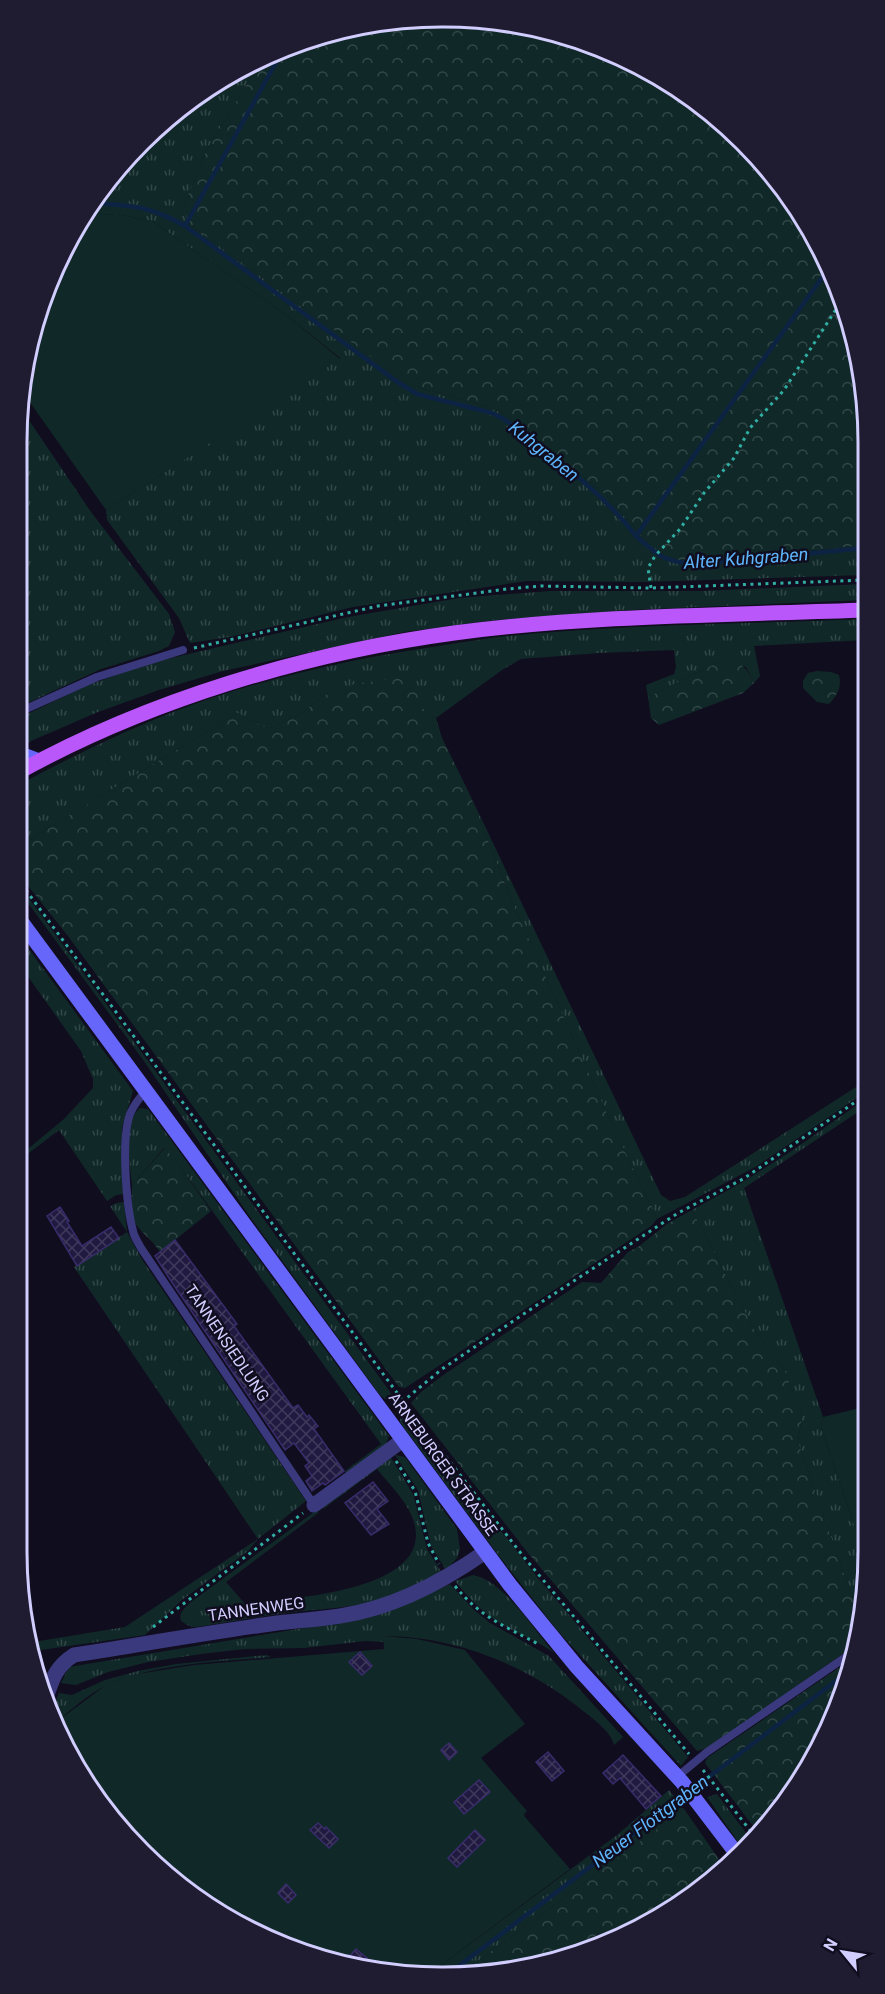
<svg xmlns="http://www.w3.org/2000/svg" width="885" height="1994" viewBox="0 0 885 1994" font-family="Roboto,sans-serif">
  <defs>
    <pattern id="grass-tufts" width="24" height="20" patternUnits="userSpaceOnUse" patternTransform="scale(1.5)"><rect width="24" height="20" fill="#102928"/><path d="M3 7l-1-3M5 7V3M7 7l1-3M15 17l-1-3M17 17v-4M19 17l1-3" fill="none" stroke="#324748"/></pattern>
    <pattern id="forest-crowns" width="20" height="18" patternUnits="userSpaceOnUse" patternTransform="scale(1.5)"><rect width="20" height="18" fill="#102928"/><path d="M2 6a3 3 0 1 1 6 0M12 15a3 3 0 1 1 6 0" fill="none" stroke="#324748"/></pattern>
    <pattern id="building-cross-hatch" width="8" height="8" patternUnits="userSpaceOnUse" patternTransform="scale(1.5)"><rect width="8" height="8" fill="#211a40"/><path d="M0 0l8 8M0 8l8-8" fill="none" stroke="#403a5d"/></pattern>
  </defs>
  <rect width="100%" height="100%" fill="#100d1f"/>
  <path fill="url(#grass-tufts)" d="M263,58L206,151L185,203L189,224L407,383L424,389L483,405L505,414L607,496L647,542L705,562L865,545V575L644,582L527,581L353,607L230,637L190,643L179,618L107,520L106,510L340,358L285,314L152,221L121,215L84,213L141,142L206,88Z
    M20,407L91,512L169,614L175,632L169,646L159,651L101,669L17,708V442Z
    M865,584V600L629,610L496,620L404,632L223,671L159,690L98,712L17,747V719L88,685L150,663L348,617L459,598L550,591H701Z
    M866,619V640L754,646L760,676L754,683L746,667L723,660L648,697L646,685L674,674L676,667L674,650L599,653L521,659L502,670L436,718L422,708L323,696L301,714L268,729L237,713L32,838L17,852V786C72,756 130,728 189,706C271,676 358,658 445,645C466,642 487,638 508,636C626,624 747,624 866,619Z
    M470,795L661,1195L670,1201L685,1197L867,1080V1091L757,1166L657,1219L604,1107L513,904Z
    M17,882L396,1400L385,1399L380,1395L248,1214L144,1061L17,888Z
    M17,933L133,1091L122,1128L124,1194L116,1195L107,1201L59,1130L17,1162V1158L64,1119L93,1088V1079L81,1051L17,961Z
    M867,1098V1106L744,1188L823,1417L821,1427L867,1563L861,1623L798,1442L802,1416L784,1369L755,1331L692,1210L741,1183L793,1150Z
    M140,1108L148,1109L389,1436L384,1449L349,1474L345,1471L381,1444L179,1165L164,1148L132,1185C130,1164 122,1122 140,1108Z
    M124,1202L127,1232L143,1261L306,1501L258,1539L248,1551L182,1600L145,1635L34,1651L33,1642L125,1627L258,1539L74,1267L127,1232L110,1206L117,1203Z
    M403,1407L538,1578L688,1757L681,1766L558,1631L499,1556L400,1422V1416Z
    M395,1455L405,1457L457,1529L460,1549L457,1558L446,1570L431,1546L418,1490Z
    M390,1456L413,1494L427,1549L442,1573C417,1587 379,1604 351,1606C330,1609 309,1610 287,1613C257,1617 227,1622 196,1627L189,1626L181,1621C178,1613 185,1608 191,1602L317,1510L318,1513L226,1582L245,1604C286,1598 429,1593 415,1526C411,1505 390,1485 377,1469L323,1509L321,1506Z
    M473,1575C503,1580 534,1630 554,1653C539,1642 524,1636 508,1628C487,1617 470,1600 455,1581Z
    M450,1584L474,1610L490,1623L549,1656L623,1737L614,1745C611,1732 597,1722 587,1714C531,1667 457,1636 383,1636L384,1642L365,1641L304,1648L244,1649L201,1654L148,1662L108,1672L76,1685L61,1683L69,1667L328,1624L399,1607Z
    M267,1655L271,1657C223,1661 150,1664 107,1685C88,1694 71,1710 55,1723L49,1711L54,1705L59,1693L72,1695L105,1680L138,1671L176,1664Z
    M669,1790L684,1809L462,1973L432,1972L617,1835Z
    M717,1794L752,1841L743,1849L707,1797Z"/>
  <path fill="url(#forest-crowns)" d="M442,17L525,25L605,49L702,104L780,183L836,279L865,387V545L705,562L679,561L666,556L647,542L607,496L505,414L483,405L424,389L407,383L189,224L185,203L206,151L263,58L279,49L359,25Z
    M723,660C742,663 745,665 754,683L743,693L659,725L651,718L648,697Z
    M817,671L831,672L839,675C842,688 837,695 829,704L817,702L803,688V681L808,673Z
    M400,678L413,683L422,708L436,718L442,738L470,795L513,904L604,1107L657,1219L651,1226L405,1388L399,1387L68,936L17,872V852L32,838L237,713L268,729L301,714L323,696L354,684Z
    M165,1148L179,1165L211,1211L160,1252C154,1242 145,1236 138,1227C129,1216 132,1198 132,1185Z
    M692,1210L755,1331L784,1369L802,1416L798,1442L861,1623L857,1644L708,1748L697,1751L528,1553L411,1403L420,1393L442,1376L582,1282L601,1283L628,1252L638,1247L667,1224Z
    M853,1658L836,1714L760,1835L705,1763L707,1758Z
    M684,1809L723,1865L655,1921L579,1955L498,1974L462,1973Z"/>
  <path fill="#102928" d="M84,213L121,215L152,221L285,314L340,359L106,510L22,391L25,360L49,280Z
    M868,1406V1552L867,1563L821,1427L823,1417Z
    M383,1636L417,1639L465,1650L525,1724L481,1758L527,1811L524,1814L525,1817L570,1869L432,1972L360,1969L230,1921L122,1832L73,1764L55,1723L106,1685L131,1675L194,1665L384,1649Z"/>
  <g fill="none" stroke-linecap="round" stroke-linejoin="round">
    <path stroke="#0d2343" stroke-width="4.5" d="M90,203C131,206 149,205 185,226L396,381L417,394L492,413L504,419C549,455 600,489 636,536L829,268
      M185,226L284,48
      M636,536C660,557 666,563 699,564L865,548
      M451,1972L849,1671"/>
  </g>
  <path fill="url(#building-cross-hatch)" stroke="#382c6b" stroke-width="1.5" d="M60,1207L69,1221L67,1222L82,1246L111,1227L119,1238L77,1266L47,1216Z
    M175,1240L237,1324L234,1326L293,1408L298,1405L307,1417L309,1415L318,1426L314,1429L344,1471L325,1485L323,1483L312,1491L306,1481L312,1476L305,1466L309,1463L294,1443L285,1450L167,1275L155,1256Z
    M373,1482L388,1501L377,1509L389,1524L371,1535L345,1503Z
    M360,1652L372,1666L362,1675L349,1662Z
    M449,1743L457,1752L449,1760L441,1750Z
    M548,1752L564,1771L552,1781L536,1762Z
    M623,1755L661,1796L646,1809L620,1778L613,1784L603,1773Z
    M479,1780L490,1792L464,1814L454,1802Z
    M318,1823L325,1829L326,1827L338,1839L329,1848L310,1830Z
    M475,1830L485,1840L457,1867L448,1858Z
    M286,1884L296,1895L288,1903L278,1893Z
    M356,1949L367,1958L358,1968L348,1958Z"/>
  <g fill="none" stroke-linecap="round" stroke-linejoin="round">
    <path stroke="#31aea4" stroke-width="3" stroke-dasharray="3 4.5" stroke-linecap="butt" d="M21,398L22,397
      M651,588L648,568L655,556L680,529L704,493L734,458L750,428L784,390L842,300
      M194,648L378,606L507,589L541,586L651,588L865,580
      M17,878L409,1409L523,1556L689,1754
      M396,1407L442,1369L537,1305L678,1213L743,1179L867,1094
      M396,1461L415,1491L428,1543L439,1564
      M455,1586C481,1618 505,1626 540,1645
      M153,1627L303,1513
      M703,1770L756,1838"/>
    <path stroke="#3b397d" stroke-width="8" d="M17,713L97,677L183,650
      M146,1091C139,1098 134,1105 130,1114C121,1139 126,1204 133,1231C134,1237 138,1242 141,1248L314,1505
      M678,1776L707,1752L856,1650"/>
    <path stroke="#3b397d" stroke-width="15" d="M314,1505L403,1440
      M45,1701C52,1680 55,1667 74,1655C137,1645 200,1634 263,1625C289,1621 315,1620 340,1616C393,1608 441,1583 485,1552"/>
    <path stroke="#6766fb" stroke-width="15" d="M17,756H26L39,761
      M17,916L510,1585L577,1667L682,1782L737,1854"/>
    <path stroke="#ba57fa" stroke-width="15" d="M17,773C148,700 306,653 454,633C590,615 729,615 866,610"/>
  </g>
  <g text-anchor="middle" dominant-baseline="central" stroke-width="5" stroke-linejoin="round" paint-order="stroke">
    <g font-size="16" fill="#d1cdfe" stroke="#100d1f">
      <text transform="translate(227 1343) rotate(56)">TANNENSIEDLUNG</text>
      <text transform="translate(443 1464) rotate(54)">ARNEBURGER STRASSE</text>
      <text transform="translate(256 1609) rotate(-8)">TANNENWEG</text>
    </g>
    <g font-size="18" font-style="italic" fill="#5eb5fb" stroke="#100d1f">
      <text transform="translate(544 451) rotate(39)">Kuhgraben</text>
      <text transform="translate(746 558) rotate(-4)">Alter Kuhgraben</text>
      <text transform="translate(650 1821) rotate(-37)">Neuer Flottgraben</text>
    </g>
  </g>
  <path d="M0 0H885V1994H0ZM442 27H443A415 415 0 0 1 858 442V1552A415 415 0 0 1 443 1967H442A415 415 0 0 1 27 1552V442A415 415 0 0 1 442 27Z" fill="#1f1c31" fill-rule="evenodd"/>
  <path fill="none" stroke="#d1cdfe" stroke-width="3" d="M442 27H443A415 415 0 0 1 858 442V1552A415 415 0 0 1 443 1967H442A415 415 0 0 1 27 1552V442A415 415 0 0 1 442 27Z"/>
  <g transform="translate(843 1952) rotate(300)" stroke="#100d1f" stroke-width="4.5" paint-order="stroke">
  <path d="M0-4.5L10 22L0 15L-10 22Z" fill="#d1cdfe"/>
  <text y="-9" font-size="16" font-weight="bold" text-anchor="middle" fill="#d1cdfe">N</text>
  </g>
</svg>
